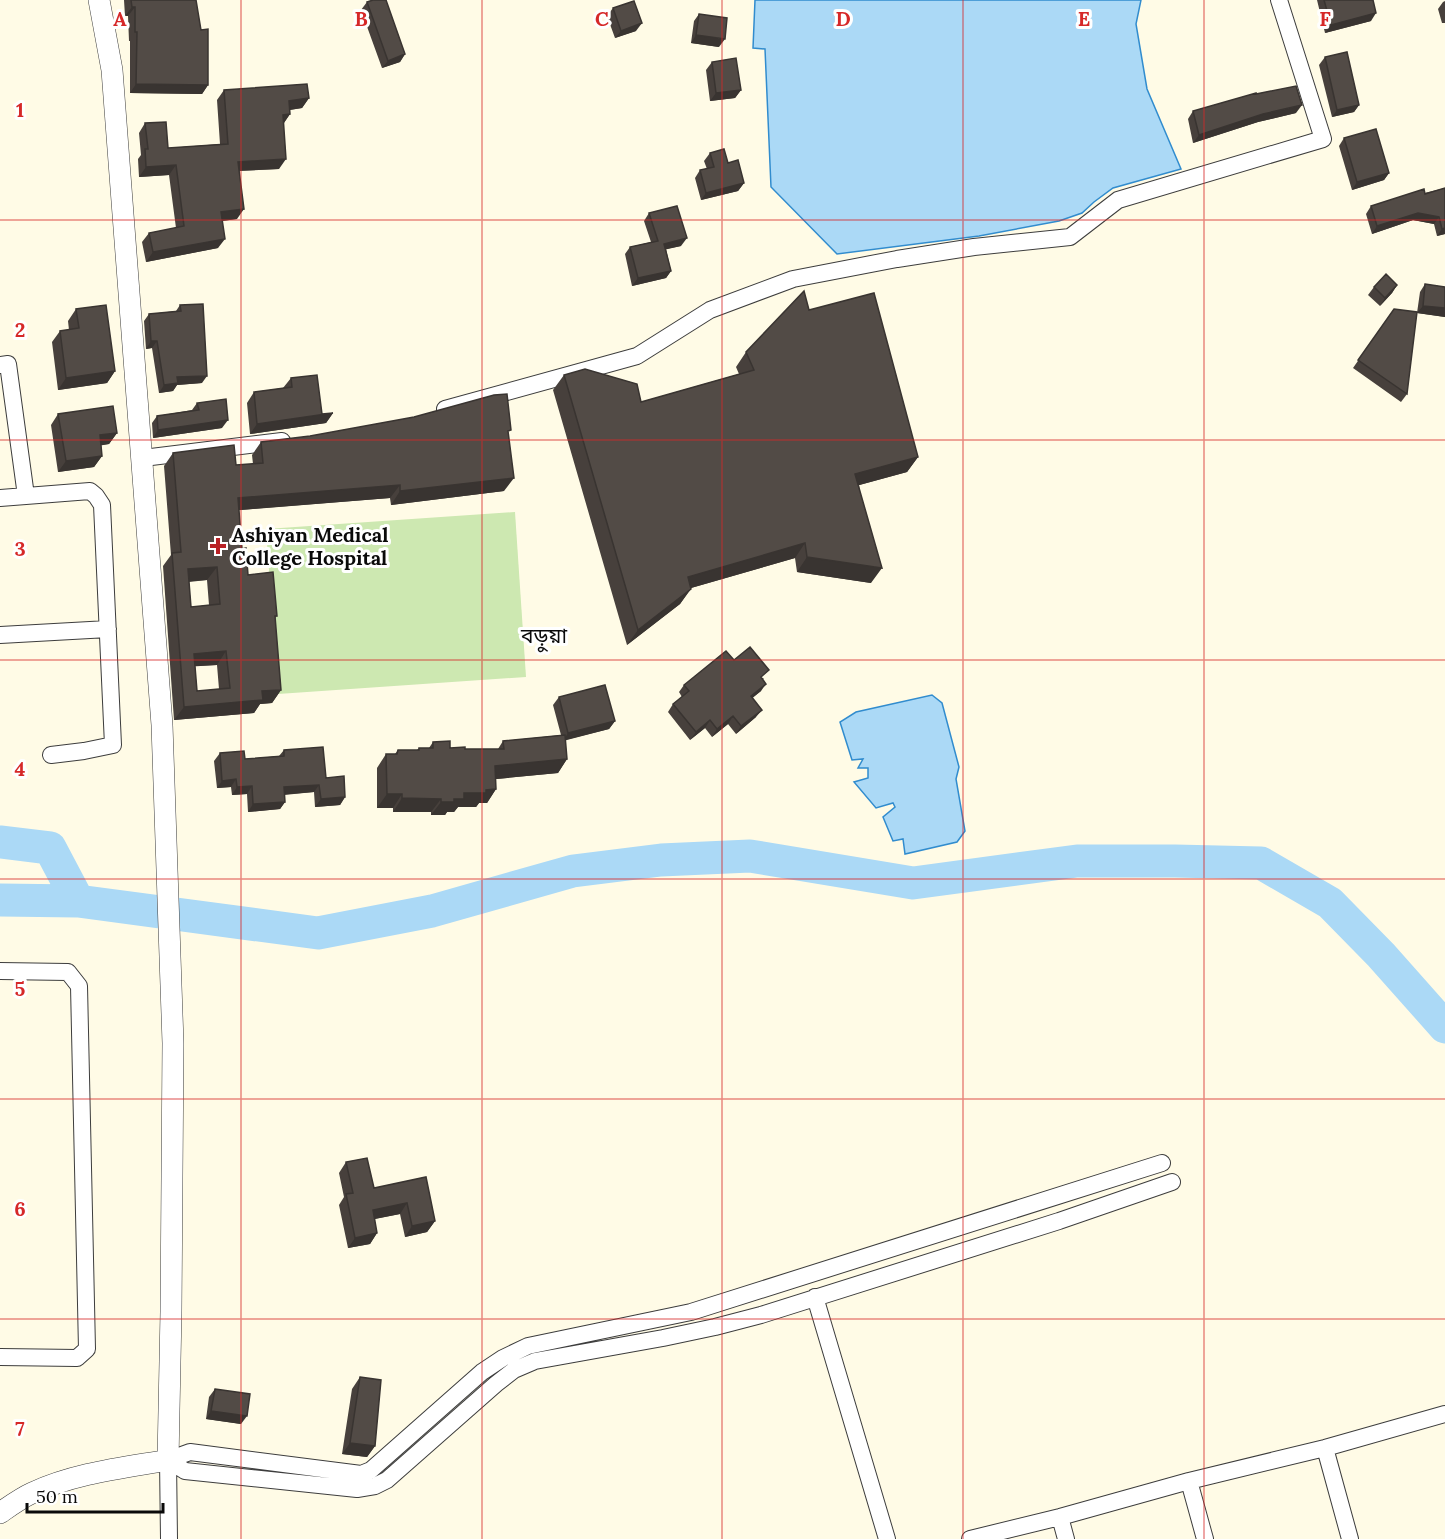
<svg xmlns="http://www.w3.org/2000/svg" width="1445" height="1539" viewBox="0 0 1445 1539" font-family="Lora,'Noto Sans Bengali',serif">
  <rect width="100%" height="100%" fill="#fffbe6"/>
  <path fill="#cde8b1" d="M515,512L526,677L278,694L266,529Z"/>
  <path fill="#abd9f6" stroke="#318cce" stroke-width="1.5" d="M755,0H1141L1136,24L1147,89L1181,169L1113,188L1094,202L1082,213L1059,221L979,236L837,254L771,187L765,49L753,48Z
    M932,695L942,703L959,767L956,779L965,831L957,842L905,854L903,839L893,841L883,817L895,807L893,803L876,808L854,782L868,778V768H858L863,759L852,760L840,722L856,712Z"/>
  <g fill="none" stroke-linecap="round" stroke-linejoin="round">
    <path stroke="#abd9f6" stroke-width="33" d="M0,842L50,848L78,901
      M0,900L78,901L318,933L432,911L573,871L661,860L750,856L913,883L1077,861H1175L1261,863L1330,903L1381,955L1445,1027"/>
    <g stroke="#3d3d3d" stroke-width="18">
      <path id="minor" d="M0,365L8,364L26,496
        M445,409L637,356L710,310L793,279L897,259L974,247L1070,237L1118,200L1323,139L1279,0
        M143,458L282,441
        M0,498L90,491L96,496L102,505L113,745L84,751L51,755
        M0,635L108,629
        M0,971L68,972L79,986L87,1349L77,1358L0,1357
        M815,1297L887,1539
        M1325,1448L1350,1539
        M168,1460L185,1471L357,1489L375,1486L387,1480L496,1384L514,1370L535,1361L663,1338L715,1327L761,1315L1059,1221L1172,1182
        M168,1460L190,1452L361,1474L371,1470L482,1372L503,1358L528,1346L691,1312L1162,1163
        M168,1460L169,1539
        M1189,1481L1205,1539
        M1060,1517L1066,1539
        M970,1539L1060,1517L1189,1481L1325,1448L1445,1414"/>
    </g>
    <g stroke="#3d3d3d" stroke-width="22">
      <path id="tertiary" d="M0,1513C10,1506 21,1498 32,1493C75,1473 122,1468 168,1460L171,1312L173,1043L162,725L112,70L99,0"/>
    </g>
    <use href="#minor" stroke="#fff" stroke-width="16"/>
    <use href="#tertiary" stroke="#fff" stroke-width="21"/>
  </g>
  <path fill="#47403c" fill-rule="evenodd" d="M124,0H196L208,85L202,94L130,93V41H129L128,16H125Z
    M1317,0H1373L1371,21L1325,33Z
    M1445,1V23H1442L1438,9L1443,2Z
    M367,2L405,54L400,62L382,68L361,10Z
    M613,8L636,31L615,38L607,16Z
    M699,14L719,47L691,43L694,21Z
    M1325,57L1359,105L1354,112L1332,117L1319,65Z
    M712,62L741,90L735,98L710,101L706,70Z
    M224,90L309,98L302,108L290,110V114L284,123L279,169L239,171L237,219L222,221L218,248L146,262L142,242L149,233L176,228L169,175L139,177L138,159L141,155L139,133L145,123L168,148L220,144L217,100Z
    M1193,111L1296,113L1258,122L1193,143L1188,119Z
    M1344,138L1389,173L1384,180L1352,190L1339,146Z
    M710,153L728,163L744,183L738,191L701,200L695,178L700,170L707,169L704,161Z
    M1445,188V234L1437,236L1434,224L1413,220L1372,234L1366,214L1371,206Z
    M649,213L681,246L666,249L671,271L666,278L632,286L625,254L630,247L651,242L644,221Z
    M1425,284L1445,287V317L1417,313L1420,292Z
    M1397,285L1392,293L1380,306L1368,295L1374,287Z
    M180,305L202,383L177,385L173,391L159,393L152,348L146,349L144,321L149,314L176,311Z
    M76,309L115,371L107,383L58,390L52,342L60,331L69,330L68,321Z
    M1394,309L1407,394L1401,402L1353,368Z
    M809,310L918,457L907,472L859,485L871,583L797,572L795,558L691,588L680,604L627,645L553,390L564,375L641,402L739,374L736,367L746,352Z
    M291,378L322,414L333,413L326,423L250,434L247,403L254,392L283,388Z
    M197,403L222,428L153,438L152,423L157,416L192,410Z
    M58,414L117,433L109,444L101,445L102,456L94,467L58,472L51,425Z
    M509,434L504,491L391,505L390,498L239,510L242,549L248,575L277,616L275,618L281,690L272,703L260,704L254,713L174,720L163,566L171,555L164,466L173,453L236,465L253,464L252,455L261,442ZM207,580L209,605L191,607L189,582ZM217,665L219,689L197,691L195,666Z
    M764,678L763,679L761,691L752,698L756,717L736,734L728,724L712,737L705,728L690,740L668,712L673,704L682,697L679,692L684,685Z
    M559,697L615,721L609,729L565,740L567,759L558,773L496,779V789L487,803H479L476,807H458L454,812H447L445,815H431V812H393V808H377V768L386,754H395L398,750H417L419,748H429L433,742L450,748L465,749H498L503,741L561,735L553,705Z
    M284,750L326,778L345,797L340,805L315,807L314,792L284,795L285,802L280,809L248,812L247,794L232,795L231,787L217,788L214,761L220,753L245,759L279,756Z
    M346,1162L374,1188L426,1177L435,1221L427,1232L405,1237L400,1214L374,1219L377,1233L370,1244L348,1248L339,1205L344,1197L339,1173Z
    M360,1377L375,1446L367,1457L342,1454L352,1389Z
    M215,1389L241,1424L206,1419L209,1397Z"/>
  <path fill="#393431" d="M132,7H135L128,16H125Z
    M1376,13L1371,21L1325,33L1331,25Z
    M642,23L636,31L615,38L621,31Z
    M696,35L725,39L719,47L691,43Z
    M405,54L400,62L382,68L388,61Z
    M136,84L208,85L202,94L130,93Z
    M741,90L735,98L710,101L716,93Z
    M309,98L302,108L282,111L289,101Z
    M1302,105L1296,113L1258,122L1193,143L1199,135L1263,114Z
    M1359,105L1354,112L1332,117L1337,110Z
    M290,114L283,124V115Z
    M286,159L279,169L231,171L238,162Z
    M176,165L169,175L139,177L146,167Z
    M1389,173L1384,180L1352,190L1357,182Z
    M744,183L738,191L701,200L706,193Z
    M244,209L237,219L214,222L221,212Z
    M1418,213L1439,217L1434,224L1413,220L1372,234L1377,226Z
    M1445,228V234L1437,236L1442,229Z
    M687,238L681,246L659,251L664,244Z
    M225,239L218,248L146,262L153,252Z
    M671,271L666,278L632,286L638,278Z
    M1397,285L1392,293L1380,306L1385,298Z
    M1423,306L1445,308V317L1417,313Z
    M151,341H157L152,348L146,349Z
    M115,371L107,383L58,390L66,378Z
    M207,376L202,383L177,385L173,391L159,393L164,385L177,377Z
    M333,413L326,423L250,434L257,424Z
    M228,420L222,428L153,438L158,430Z
    M117,433L109,444L92,447L100,435Z
    M102,456L94,467L58,472L66,461Z
    M918,457L907,472L845,489L855,474Z
    M514,478L504,491L391,505L400,491Z
    M400,485L390,498L229,511L238,498Z
    M805,543L795,558L677,592L688,577Z
    M807,557L882,568L871,583L797,572Z
    M217,567L207,580L179,582L188,569Z
    M691,589L680,604L627,645L638,630Z
    M226,651L217,665L184,667L194,654Z
    M766,684L761,691L745,704L751,696Z
    M281,690L272,703L260,704L254,713L174,720L184,707L262,691Z
    M762,710L756,717L736,734L741,726Z
    M733,716L728,724L712,737L717,729Z
    M710,720L705,728L690,740L696,732Z
    M615,721L609,729L563,741L568,733Z
    M567,759L558,773L486,780L495,766Z
    M236,779L231,787L217,788L222,781Z
    M319,785L314,792L278,795L284,787Z
    M252,786L247,794L232,795L237,787Z
    M496,789L487,803H479L476,807H458L454,812H447L445,815H431L441,802L464,793L486,790Z
    M387,794H402L393,808H377Z
    M345,797L340,805L315,807L321,799Z
    M402,798L441,799L431,812H393Z
    M285,802L280,809L248,812L253,804Z
    M407,1203L400,1214L365,1221L373,1210Z
    M435,1221L427,1232L405,1237L412,1226Z
    M377,1233L370,1244L348,1248L355,1238Z
    M211,1411L247,1416L241,1424L206,1419Z
    M350,1443L375,1446L367,1457L342,1454Z"/>
  <path fill="#524b46" stroke="#393431" stroke-width="1.5" fill-rule="evenodd" d="M131,0H196L201,30L208,29V85L136,84L137,32H135V7H132Z
    M373,0H386L405,54L388,61L367,2Z
    M1324,0H1373L1376,13L1331,25Z
    M634,1L642,23L621,31L613,8Z
    M699,14L727,18L725,39L696,35Z
    M1347,52L1359,105L1337,110L1325,57Z
    M736,58L741,90L716,93L712,62Z
    M307,84L309,98L289,101L290,114L283,115L286,159L238,162L244,209L221,212L225,239L153,252L149,233L184,226L176,165L146,167L145,149H148L145,123L166,122L168,148L228,144L224,90Z
    M1296,86L1302,105L1263,114L1199,135L1193,111L1256,93V94Z
    M1376,129L1389,173L1357,182L1344,138Z
    M724,149L728,163L738,160L744,183L706,193L700,170L714,167L710,153Z
    M1445,188V228L1442,229L1439,217L1418,213L1377,226L1371,206L1424,189L1425,194Z
    M677,206L687,238L664,244L671,271L638,278L630,247L658,241L649,213Z
    M1386,274L1397,285L1385,298L1374,287Z
    M1425,284L1445,287V308L1423,306Z
    M804,291L809,310L874,293L918,457L855,474L882,568L807,557L805,543L688,577L691,589L638,630L564,375L585,369L637,384L641,402L754,370L746,352Z
    M203,304L207,376L177,377L178,383L164,385L157,341H151L149,314L181,311L180,305Z
    M106,305L115,371L66,378L60,331L79,328L76,309Z
    M1394,309L1417,312L1407,394L1358,360Z
    M317,375L322,414L333,413L257,424L254,392L292,387L291,378Z
    M507,394L511,430L508,431L514,478L400,491V485L238,498L242,549L246,548L248,575L273,572L277,616H275L281,690L262,691L263,700L184,707L172,553L181,552L173,453L234,445L236,465L263,463L261,442L310,436L414,417L494,395ZM217,567L220,604L191,607L188,569ZM226,651L230,688L197,691L194,654Z
    M226,399L228,420L158,430L157,416L199,410L197,403Z
    M113,406L117,433L100,435L102,456L66,461L58,414Z
    M750,647L769,670L761,677L766,684L751,696L762,710L741,726L733,716L717,729L710,720L696,732L673,704L689,691L684,685L726,651L734,660Z
    M605,685L615,721L568,733L559,697Z
    M565,735L567,759L495,766L496,789L486,790V793H464V799H454V802H441V799L402,798V794H387L386,754H397L398,750H419V748H433V742L450,741V748L465,747V749H504L503,741Z
    M323,747L326,778L344,776L345,797L321,799L319,785L284,787L285,802L253,804L252,786L237,787L236,779L222,781L220,753L244,751L245,759L284,756V750Z
    M367,1158L374,1188L426,1177L435,1221L412,1226L407,1203L373,1210L377,1233L355,1238L346,1194L353,1193L346,1162Z
    M360,1377L381,1380L375,1446L350,1443Z
    M215,1389L250,1394L247,1416L211,1411Z"/>
  <path fill="none" stroke="#d62828" stroke-width="1.5" stroke-opacity="0.55" d="M241,0V1539M482,0V1539M722,0V1539M963,0V1539M1204,0V1539M0,220H1445M0,440H1445M0,660H1445M0,879H1445M0,1099H1445M0,1319H1445"/>
  <path fill="#b92226" stroke="#fff" stroke-width="2" d="M215 537h6v6h6v6h-6v6h-6v-6h-6v-6h6z"/>
  <g text-anchor="middle" dominant-baseline="central" stroke-width="6" stroke-linejoin="round" paint-order="stroke">
    <g font-size="20" font-weight="bold" fill="#0a0a0a" stroke="#fff" text-anchor="start">
      <text x="232" y="534">Ashiyan Medical<tspan x="232" dy="23">College Hospital</tspan></text>
    </g>
    <g font-size="21" fill="#0a0a0a" stroke="#fff">
      <text x="544" y="635">বড়ুয়া</text>
    </g>
  </g>
  <g font-size="20" text-anchor="middle" font-weight="bold" fill="#d62828" stroke="#fff" stroke-width="6" stroke-linejoin="round" paint-order="stroke">
    <text x="120" y="26">A</text>
    <text x="361" y="26">B</text>
    <text x="602" y="26">C</text>
    <text x="843" y="26">D</text>
    <text x="1084" y="26">E</text>
    <text x="1325" y="26">F</text>
    <text x="20" y="117">1</text>
    <text x="20" y="337">2</text>
    <text x="20" y="556">3</text>
    <text x="20" y="776">4</text>
    <text x="20" y="996">5</text>
    <text x="20" y="1216">6</text>
    <text x="20" y="1436">7</text>
  </g>
  <path d="M27 1503v9h136v-9" fill="none" stroke="#0a0a0a" stroke-width="3"/>
  <text x="36" y="1503" font-size="18" fill="#0a0a0a" stroke="#ffffff" stroke-width="4.5" paint-order="stroke">50 m</text>
</svg>
